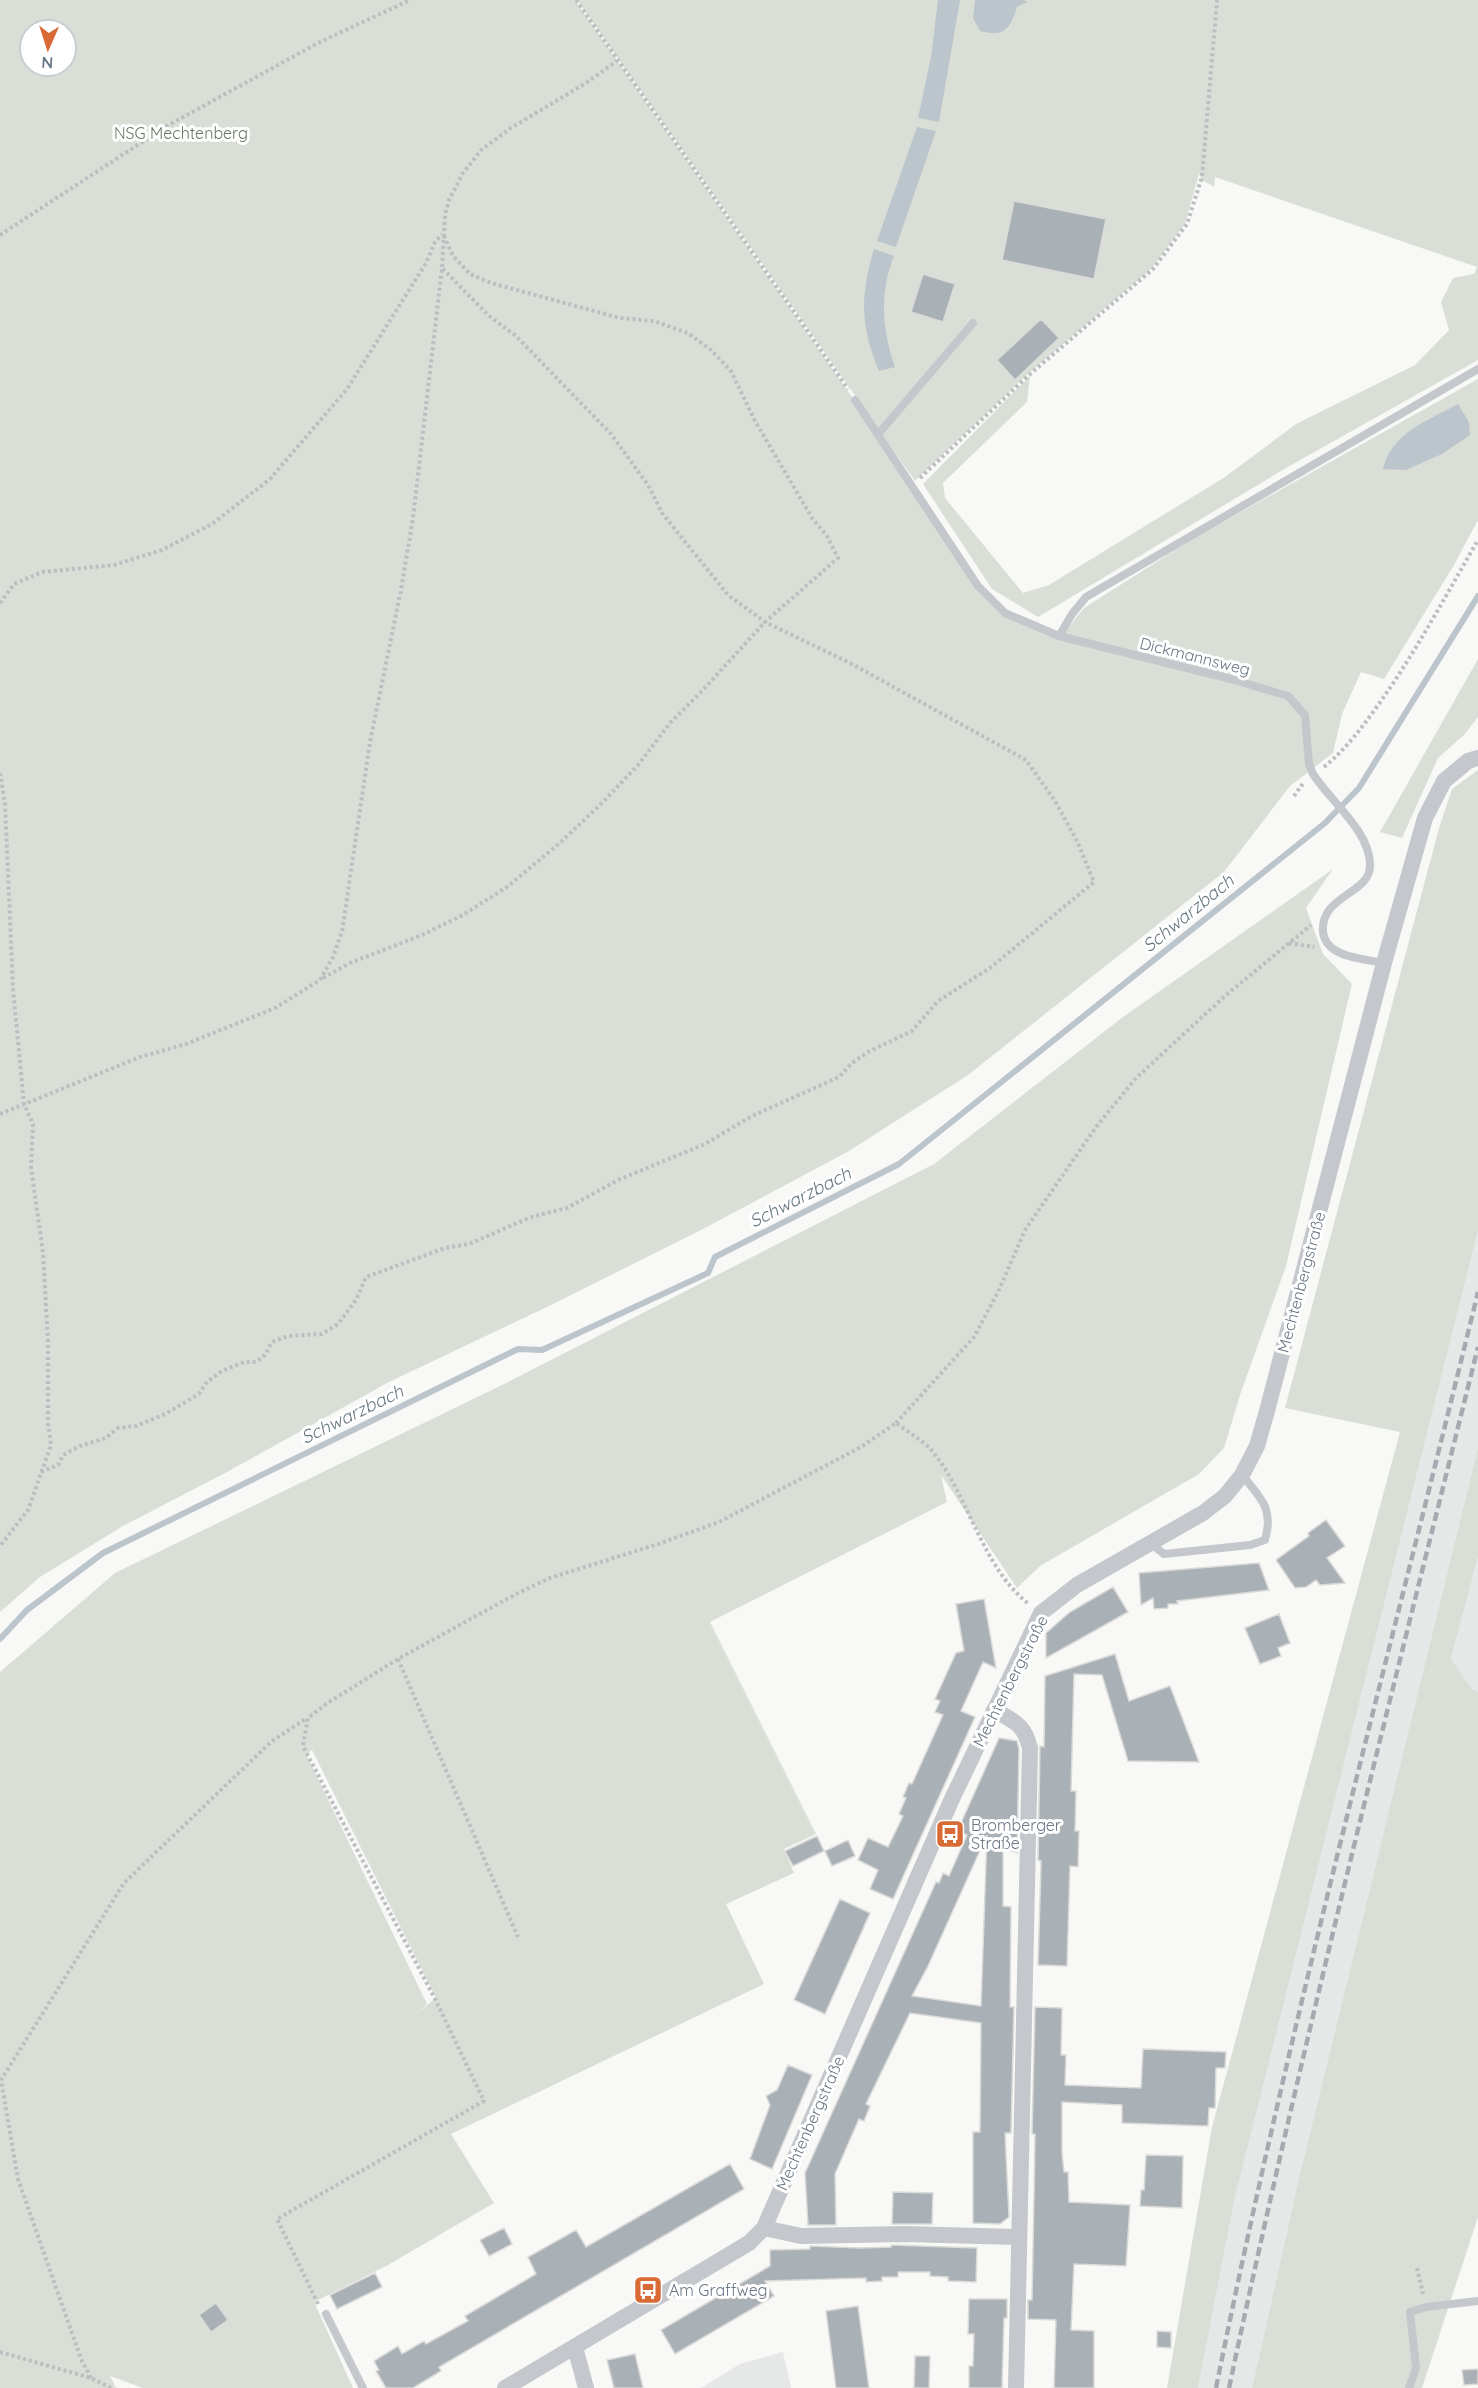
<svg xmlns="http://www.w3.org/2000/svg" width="1478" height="2388" viewBox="0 0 1478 2388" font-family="Quicksand,sans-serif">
  <rect width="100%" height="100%" fill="#f8f8f6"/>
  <path fill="#e6e7e7" d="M1478,1231V1447L1299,2178L1252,2388H1198L1235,2197Z
    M1478,1557V1692L1473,1690L1451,1659Z
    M783,2352L791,2388H701L740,2364Z"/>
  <path fill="#d9dfd7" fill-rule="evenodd" d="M0,0H575L854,400L977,587L1003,615L1063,634L1084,608L1191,540L1478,379V520L1454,565L1384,679L1361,672L1342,714L1333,753L1290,786L1224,872L968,1075L849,1151L703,1229L551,1305L389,1382L227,1472L123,1526L40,1577L0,1612ZM30,30H66V66H30Z
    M577,0H1478V360L1286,468L1038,617L992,589L923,484L1030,376L1027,402L943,483L945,498L1023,593L1049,585L1225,477L1296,424L1415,365L1449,330L1441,302L1453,278L1474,274L1477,267L1215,177L1214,187L1202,180L1199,174L1185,224L1151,269L1028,374L915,481Z
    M1478,659V717L1465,734L1438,758L1402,838L1380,832Z
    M1478,770V1231L1235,2197L1198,2388H1167L1212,2127L1400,1432L1285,1408L1439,828L1452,789Z
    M1333,869L1306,908L1323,954L1352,984L1286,1266L1241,1392L1224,1448L1199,1474L1040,1566L1017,1588L941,1475L947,1502L710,1622L816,1834L784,1849L794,1873L726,1904L764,1984L451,2134L494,2203L388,2265L314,2302L353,2388H143L110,2376L116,2388H0V1672L115,1573L500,1386L934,1164L1123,1017ZM312,1750L436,1998L416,2014L427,2004L306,1754Z
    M1478,1447V1557L1451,1659L1473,1690L1478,1692V2217L1422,2388H1252L1299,2178Z"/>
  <path fill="#bcc5cb" d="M938,0H960L939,122L918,118L931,57Z
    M975,0H1024L1027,2L1017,7C1010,30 1004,37 980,31L973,18Z
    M917,127L936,131L896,247L877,241Z
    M874,249L894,256C879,294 882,329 895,367L879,371C860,325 860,297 874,249Z
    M1458,404L1469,422L1470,435L1442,454L1406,470L1383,469C1391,433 1429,420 1458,404Z"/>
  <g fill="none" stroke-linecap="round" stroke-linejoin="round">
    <path stroke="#bcc5cb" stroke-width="6" d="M0,1639L27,1610L103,1553L518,1349L542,1350L708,1273L715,1257L899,1164L1325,823L1359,788L1478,596"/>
  </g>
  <path fill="#a9b0b6" stroke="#dadad8" stroke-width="1.5" fill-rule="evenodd" d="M1014,201L1106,219L1094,279L1002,260Z
    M923,274L955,284L943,322L911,312Z
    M1041,319L1059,338L1015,380L997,360Z
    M1326,1520L1345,1546L1327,1558L1345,1583L1320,1585L1316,1580L1306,1587L1295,1588L1276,1560L1309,1536L1308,1533Z
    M1259,1563L1269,1590L1177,1601L1178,1604H1168V1608L1154,1609L1153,1598L1141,1605L1139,1573Z
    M1113,1587L1128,1612L1046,1658V1633L1070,1612Z
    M984,1599L996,1668L983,1662L961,1711L975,1717L893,1899L870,1889L878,1870L858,1860L868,1838L888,1847L903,1816L899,1814L906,1798L903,1797L909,1783L912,1784L943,1715L935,1712L940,1701L935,1699L956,1653L964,1651L956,1604Z
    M1279,1614L1290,1643L1278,1648L1281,1656L1260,1664L1245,1628Z
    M1115,1654L1129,1701L1170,1686L1199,1762L1128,1761L1102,1675L1074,1674L1071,1791H1076L1075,1831H1079L1078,1867L1070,1866L1067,1966L1038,1965L1041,1866V1861L1038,1860L1040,1746L1044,1747L1045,1676Z
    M999,1738L1017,1741L1019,1749L1017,1853L1003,1848V1906L1011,1907L1010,2007H1014L1011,2133H1005L1009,2217L1000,2224L973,2223V2132H980L981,2023L910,2013L866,2104L870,2106L864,2121L859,2119L835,2174L836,2225H808L805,2173L936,1882L939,1883L943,1873L949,1876L967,1835L957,1832ZM987,1835L981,2006L912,1996L928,1966Z
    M817,1836L824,1851L793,1866L785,1851Z
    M848,1840L855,1856L832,1866L825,1851Z
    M840,1899L870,1913L825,2014L794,2000Z
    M1035,2007L1062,2008L1061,2055H1066L1065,2085L1141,2088L1143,2049L1226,2052L1225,2068H1216L1215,2108H1209L1208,2126L1122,2123V2105L1062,2102V2153L1064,2172H1068L1069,2202L1130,2205L1126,2266L1074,2264L1071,2330L1094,2331V2388H1054L1056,2320L1028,2319V2300H1032L1034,2197L1035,2134H1032Z
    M788,2065L812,2075L772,2169L750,2159L770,2105L766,2096L777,2090Z
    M1146,2155L1183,2156L1182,2208L1140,2206L1141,2190H1144Z
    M730,2164L744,2189L439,2367L441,2371L413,2388H386L376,2371L379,2370L374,2361L398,2346L402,2354L424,2341L426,2344L468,2321L465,2316L536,2274L528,2257L576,2230L586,2247Z
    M893,2192L933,2193L932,2224H892Z
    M504,2228L512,2244L489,2256L480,2240Z
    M891,2245L977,2248L976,2282L948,2281V2277L930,2276V2272H898V2277H882V2281L866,2282V2278L765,2281L774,2296L675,2354L661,2330L770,2266V2250L810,2249V2246L861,2248L891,2247Z
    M375,2273L382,2287L337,2309L330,2295Z
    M969,2299H1007V2318H1004L1002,2388H969V2366H973L974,2334H968Z
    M216,2303L228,2320L211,2332L199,2315Z
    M858,2306L869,2388H836L826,2311Z
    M1157,2331L1171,2332V2348L1157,2347Z
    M635,2354L643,2388H614L607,2360Z
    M915,2356H930L929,2388H914Z
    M1478,2369V2384L1464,2385L1462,2370Z"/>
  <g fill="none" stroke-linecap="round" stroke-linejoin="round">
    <path stroke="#bcbec1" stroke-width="4" stroke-dasharray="3 3" stroke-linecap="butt" d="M576,0L848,389
      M0,235L165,127L320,42L410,0
      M920,478L1029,375L1153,269L1187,224L1202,177L1217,0
      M0,603L14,584L42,572L114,565L162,550L212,524L270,479L347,389L426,263L435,242L442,234
      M1324,767C1345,750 1360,730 1376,708C1414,655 1445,597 1478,540
      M0,773L5,804L13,989L24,1104L33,1124L31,1167L43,1253L48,1341V1424L51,1445L28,1510L0,1546
      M1294,796L1304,782
      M1289,943L1314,947
      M323,978L350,963L422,935L463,915L507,887L561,842L604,801L638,765L671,722L702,691L765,622L838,558L827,536L812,518L755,421L731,371L711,350L688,333L654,321L620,318L491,283L470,274L453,256L443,234
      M0,1114L140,1057L186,1044L275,1008L320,980L333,957L342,932L370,742L401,590L413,518L442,268L445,215L449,200L463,173L481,150L511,128L586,83L617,61
      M896,1423L974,1337L999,1290L1025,1230L1096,1127L1136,1078L1225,996L1311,925
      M41,1472L58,1465L63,1455L80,1446L106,1438L118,1428L136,1426L165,1414L199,1394L207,1382L222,1371L244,1362H256L265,1355L272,1342L288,1336L322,1334L338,1324L356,1300L366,1277L445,1248L469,1244L531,1217L567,1208L618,1180L705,1144L752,1116L839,1077L852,1063L868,1052L912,1031L938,1001L990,968L1094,882L1077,841L1055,801L1026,760L850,663L765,622L728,595L662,513L648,485L611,434L516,336L489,316L442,268
      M398,1659L518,1937
      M1417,2268L1423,2294
      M318,2304L277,2219L484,2101L436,2001L303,1746L308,1718L326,1704L398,1659L516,1594L550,1578L658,1544L719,1522L861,1447L896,1423C908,1432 924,1441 933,1452C969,1496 982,1568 1029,1604
      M0,2352L91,2378L111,2388
      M91,2378L81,2359L18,2179L1,2080L124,1883L272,1741L307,1718"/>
    <path stroke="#c4c7cb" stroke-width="8" d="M855,400L978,586L1005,613L1059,636L1231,679L1288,696L1305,715L1309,764L1313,774C1331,802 1370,831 1370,865C1371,894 1320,895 1323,932C1326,958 1365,959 1384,963
      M879,433L973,323
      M1059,636L1072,614L1086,597L1478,369
      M1150,1543L1164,1554L1250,1545L1265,1540C1274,1509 1261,1498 1242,1475
      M326,2314L363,2388
      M1409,2388L1416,2368L1410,2312L1426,2307L1478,2301"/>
    <path stroke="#c4c7cb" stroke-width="16" d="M994,1710C1015,1722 1024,1724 1030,1748L1016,2388
      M764,2228L801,2236L904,2234L1019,2237
      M575,2347L586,2388
      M505,2388L749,2243L764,2228L951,1801L1041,1613L1077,1585L1203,1513L1225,1496L1242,1475L1257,1446L1267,1411L1384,963L1425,818L1444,781L1468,761L1478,758"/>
    <path stroke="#a5aab0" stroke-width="4.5" stroke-dasharray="9 4.5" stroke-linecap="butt" d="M1216,2388C1290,2020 1389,1657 1478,1292
      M1229,2388C1303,2039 1392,1693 1478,1347"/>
  </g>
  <defs>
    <g id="bus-square" transform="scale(1.5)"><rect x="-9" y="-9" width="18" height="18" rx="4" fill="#d86a36" stroke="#fff"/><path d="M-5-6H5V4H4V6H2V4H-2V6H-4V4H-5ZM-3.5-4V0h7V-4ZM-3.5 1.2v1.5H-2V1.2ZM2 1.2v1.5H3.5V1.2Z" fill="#fff"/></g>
  </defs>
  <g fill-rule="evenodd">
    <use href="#bus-square" x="950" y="1834"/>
    <use href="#bus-square" x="648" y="2290"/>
  </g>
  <g text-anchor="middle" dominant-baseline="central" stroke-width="6" stroke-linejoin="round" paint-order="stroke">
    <g font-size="16" fill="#667764" stroke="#fff">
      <text x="181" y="133">NSG Mechtenberg</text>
    </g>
    <g font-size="16" fill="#697685" stroke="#fff">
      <text transform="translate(1195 656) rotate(14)">Dickmannsweg</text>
      <text transform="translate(1301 1282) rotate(-75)">Mechtenbergstraße</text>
      <text transform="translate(1010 1681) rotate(-63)">Mechtenbergstraße</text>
      <text transform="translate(810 2123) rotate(-66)">Mechtenbergstraße</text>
    </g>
    <g font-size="16" fill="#697685" stroke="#fff" text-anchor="start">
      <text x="971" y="1825">Bromberger<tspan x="971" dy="18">Straße</tspan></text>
      <text x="669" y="2290">Am Graffweg</text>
    </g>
    <g font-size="18" font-style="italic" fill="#657780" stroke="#fff">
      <text transform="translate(1188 913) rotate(-39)">Schwarzbach</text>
      <text transform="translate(800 1197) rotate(-27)">Schwarzbach</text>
      <text transform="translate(352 1414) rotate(-26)">Schwarzbach</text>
    </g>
  </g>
  <g transform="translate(48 48) rotate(183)"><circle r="28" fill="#ffffff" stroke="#c3c8ce" stroke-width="1.5"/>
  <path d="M0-4.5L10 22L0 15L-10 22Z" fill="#d86a36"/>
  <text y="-9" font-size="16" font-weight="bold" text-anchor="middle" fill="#697685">N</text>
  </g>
</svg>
